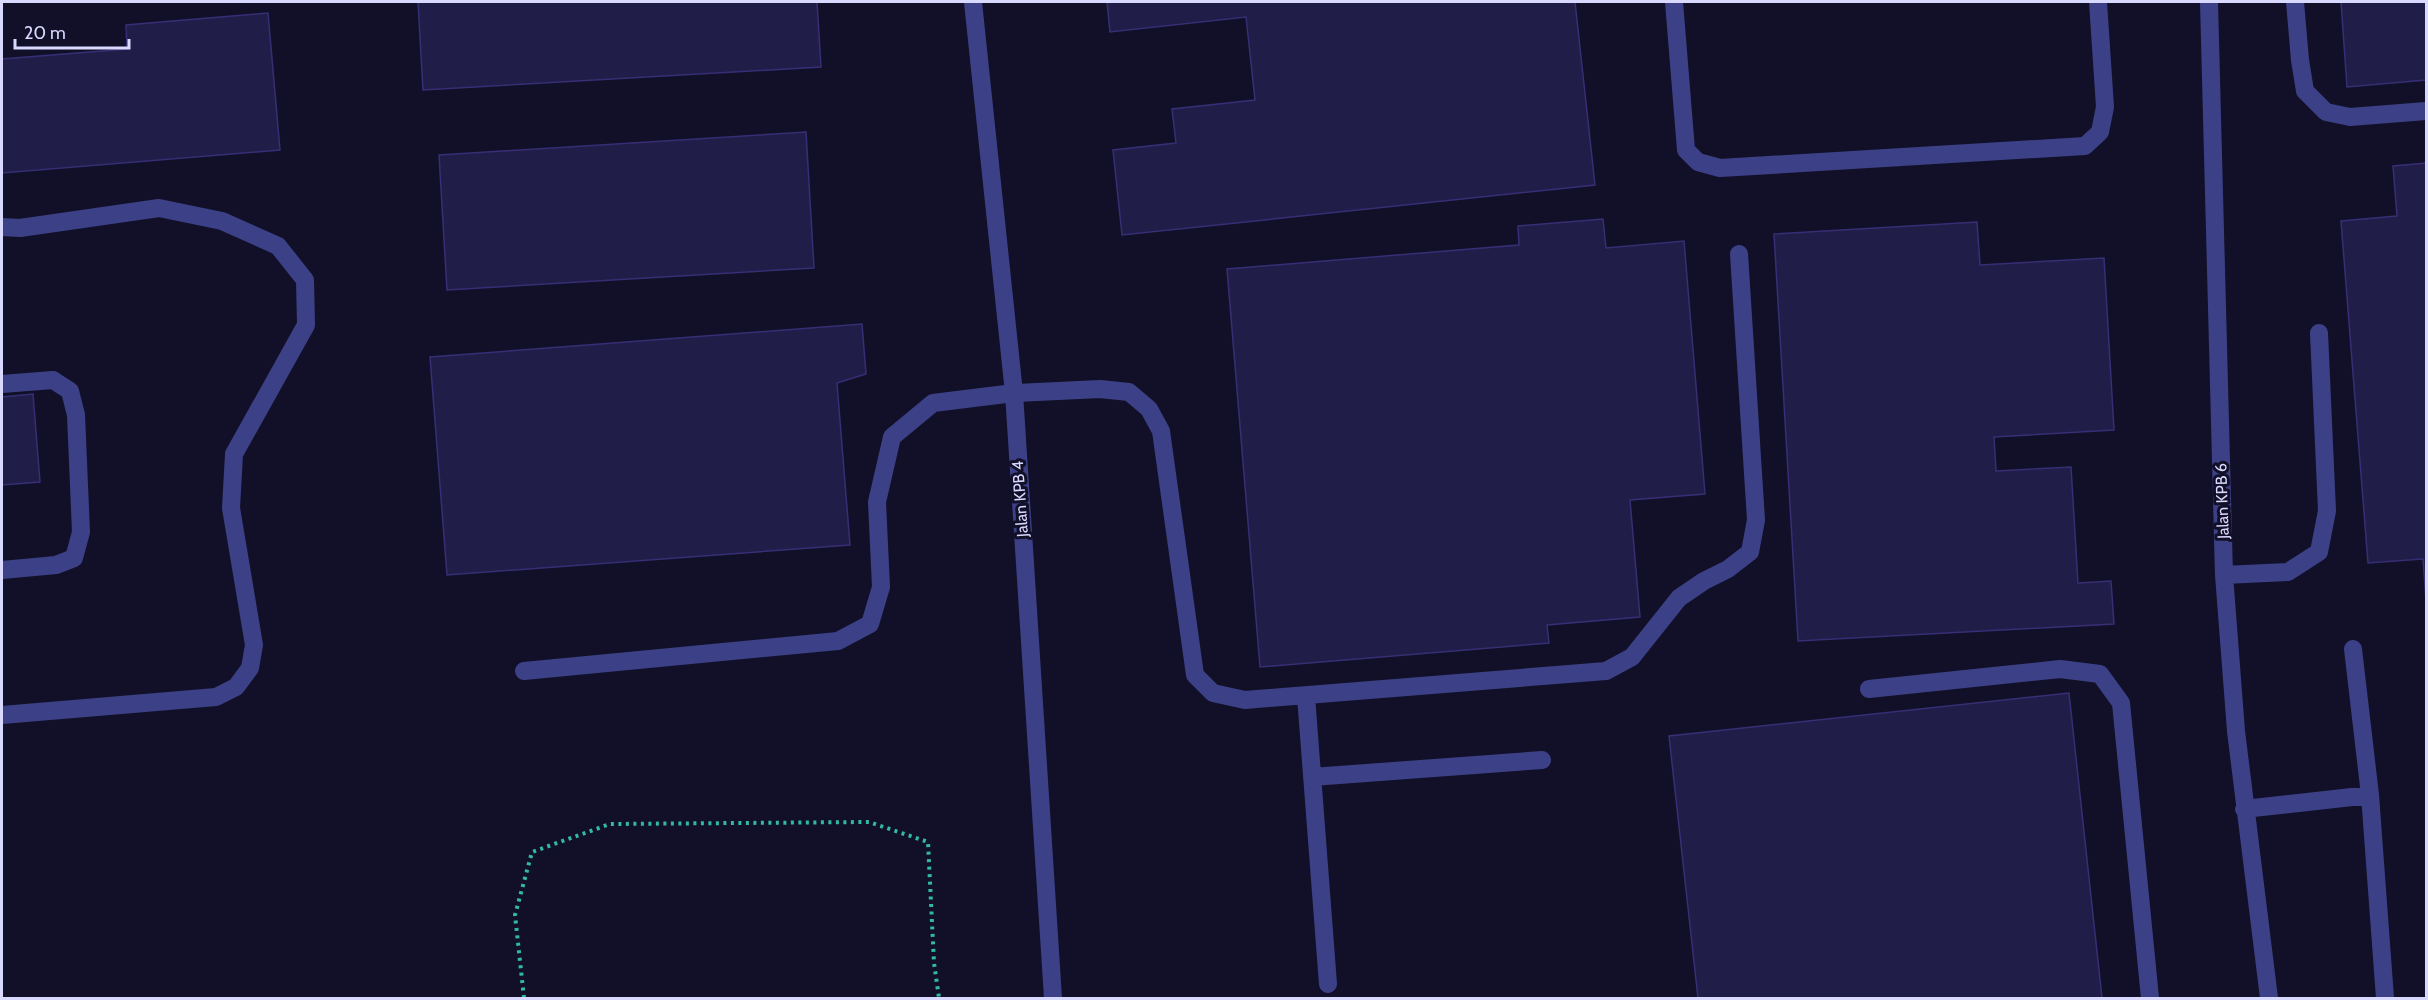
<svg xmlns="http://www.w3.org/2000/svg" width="2428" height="1000" viewBox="0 0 2428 1000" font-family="Cabin,sans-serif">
  <rect width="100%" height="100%" fill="#121028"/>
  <path fill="#211d49" stroke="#362f75" stroke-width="1.5" d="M418,2H817L821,67L423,90Z
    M1107,2H1575L1595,185L1122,235L1113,150L1176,143L1172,109L1255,100L1246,17L1110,32Z
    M2341,2H2426V80L2347,87Z
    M268,13L280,150L2,173V59L127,49L126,25Z
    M806,132L814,268L447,290L439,155Z
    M2426,163V600L2423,559L2368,563L2341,221L2397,216L2393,166Z
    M1603,219L1606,248L1684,241L1705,494L1630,500L1640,617L1547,625L1549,643L1260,667L1227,269L1519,245L1518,226Z
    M1977,222L1980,265L2104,258L2114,430L1994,437L1996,471L2071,467L2078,583L2111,581L2114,624L1798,641L1774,234Z
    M862,324L866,374L837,383L850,545L447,575L430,357Z
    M33,394L40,482L2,485V397Z
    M2069,693L2102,998H1698L1669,736Z"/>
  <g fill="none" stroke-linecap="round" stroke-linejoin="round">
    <path stroke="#32b9a4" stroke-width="4" stroke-dasharray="3 4.5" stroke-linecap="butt" d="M524,998L515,915L532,852L610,824L869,822L928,842L934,963L939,998"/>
    <path stroke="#3c4187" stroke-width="18" d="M973,2L1014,393L1053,998
      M1674,2L1686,150L1698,162L1720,168L2085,146L2100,132L2105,107L2098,2
      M2209,2L2224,575L2236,731L2269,998
      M2295,2L2300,60L2305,91L2326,112L2350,117L2426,111
      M2,227L20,228L159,208L222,221L278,246L305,280L306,325L234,454L231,508L254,645L250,668L236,687L216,697L2,715
      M2,384L53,380L70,391L76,415L81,532L74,558L56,565L2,570
      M2224,575L2288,572L2319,552L2327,511L2319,333
      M2353,649L2370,795L2385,998
      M524,671L838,641L870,624L881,587L877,502L892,437L933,403L1014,393L1100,389L1129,392L1149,409L1161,431L1195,675L1213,693L1245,700L1606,671L1632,657L1679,598L1704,581L1728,569L1750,552L1756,520L1739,254
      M1869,689L2060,669L2100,674L2121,703L2150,998
      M1306,696L1328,984
      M1312,777L1542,760
      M2244,809L2370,795"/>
  </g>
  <g text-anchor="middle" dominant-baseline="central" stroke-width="6" stroke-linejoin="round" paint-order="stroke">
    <g font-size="16" fill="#d9d8fe" stroke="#121028">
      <text transform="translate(1020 499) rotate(-94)">Jalan KPB 4</text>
      <text transform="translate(2222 501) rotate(-92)">Jalan KPB 6</text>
    </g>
  </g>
  <rect width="2428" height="1000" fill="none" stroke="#d9d8fe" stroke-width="6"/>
  <path d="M15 39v9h114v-9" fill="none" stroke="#d9d8fe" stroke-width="3"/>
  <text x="24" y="39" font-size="18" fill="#d9d8fe" stroke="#121028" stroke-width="4.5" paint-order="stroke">20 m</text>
</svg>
